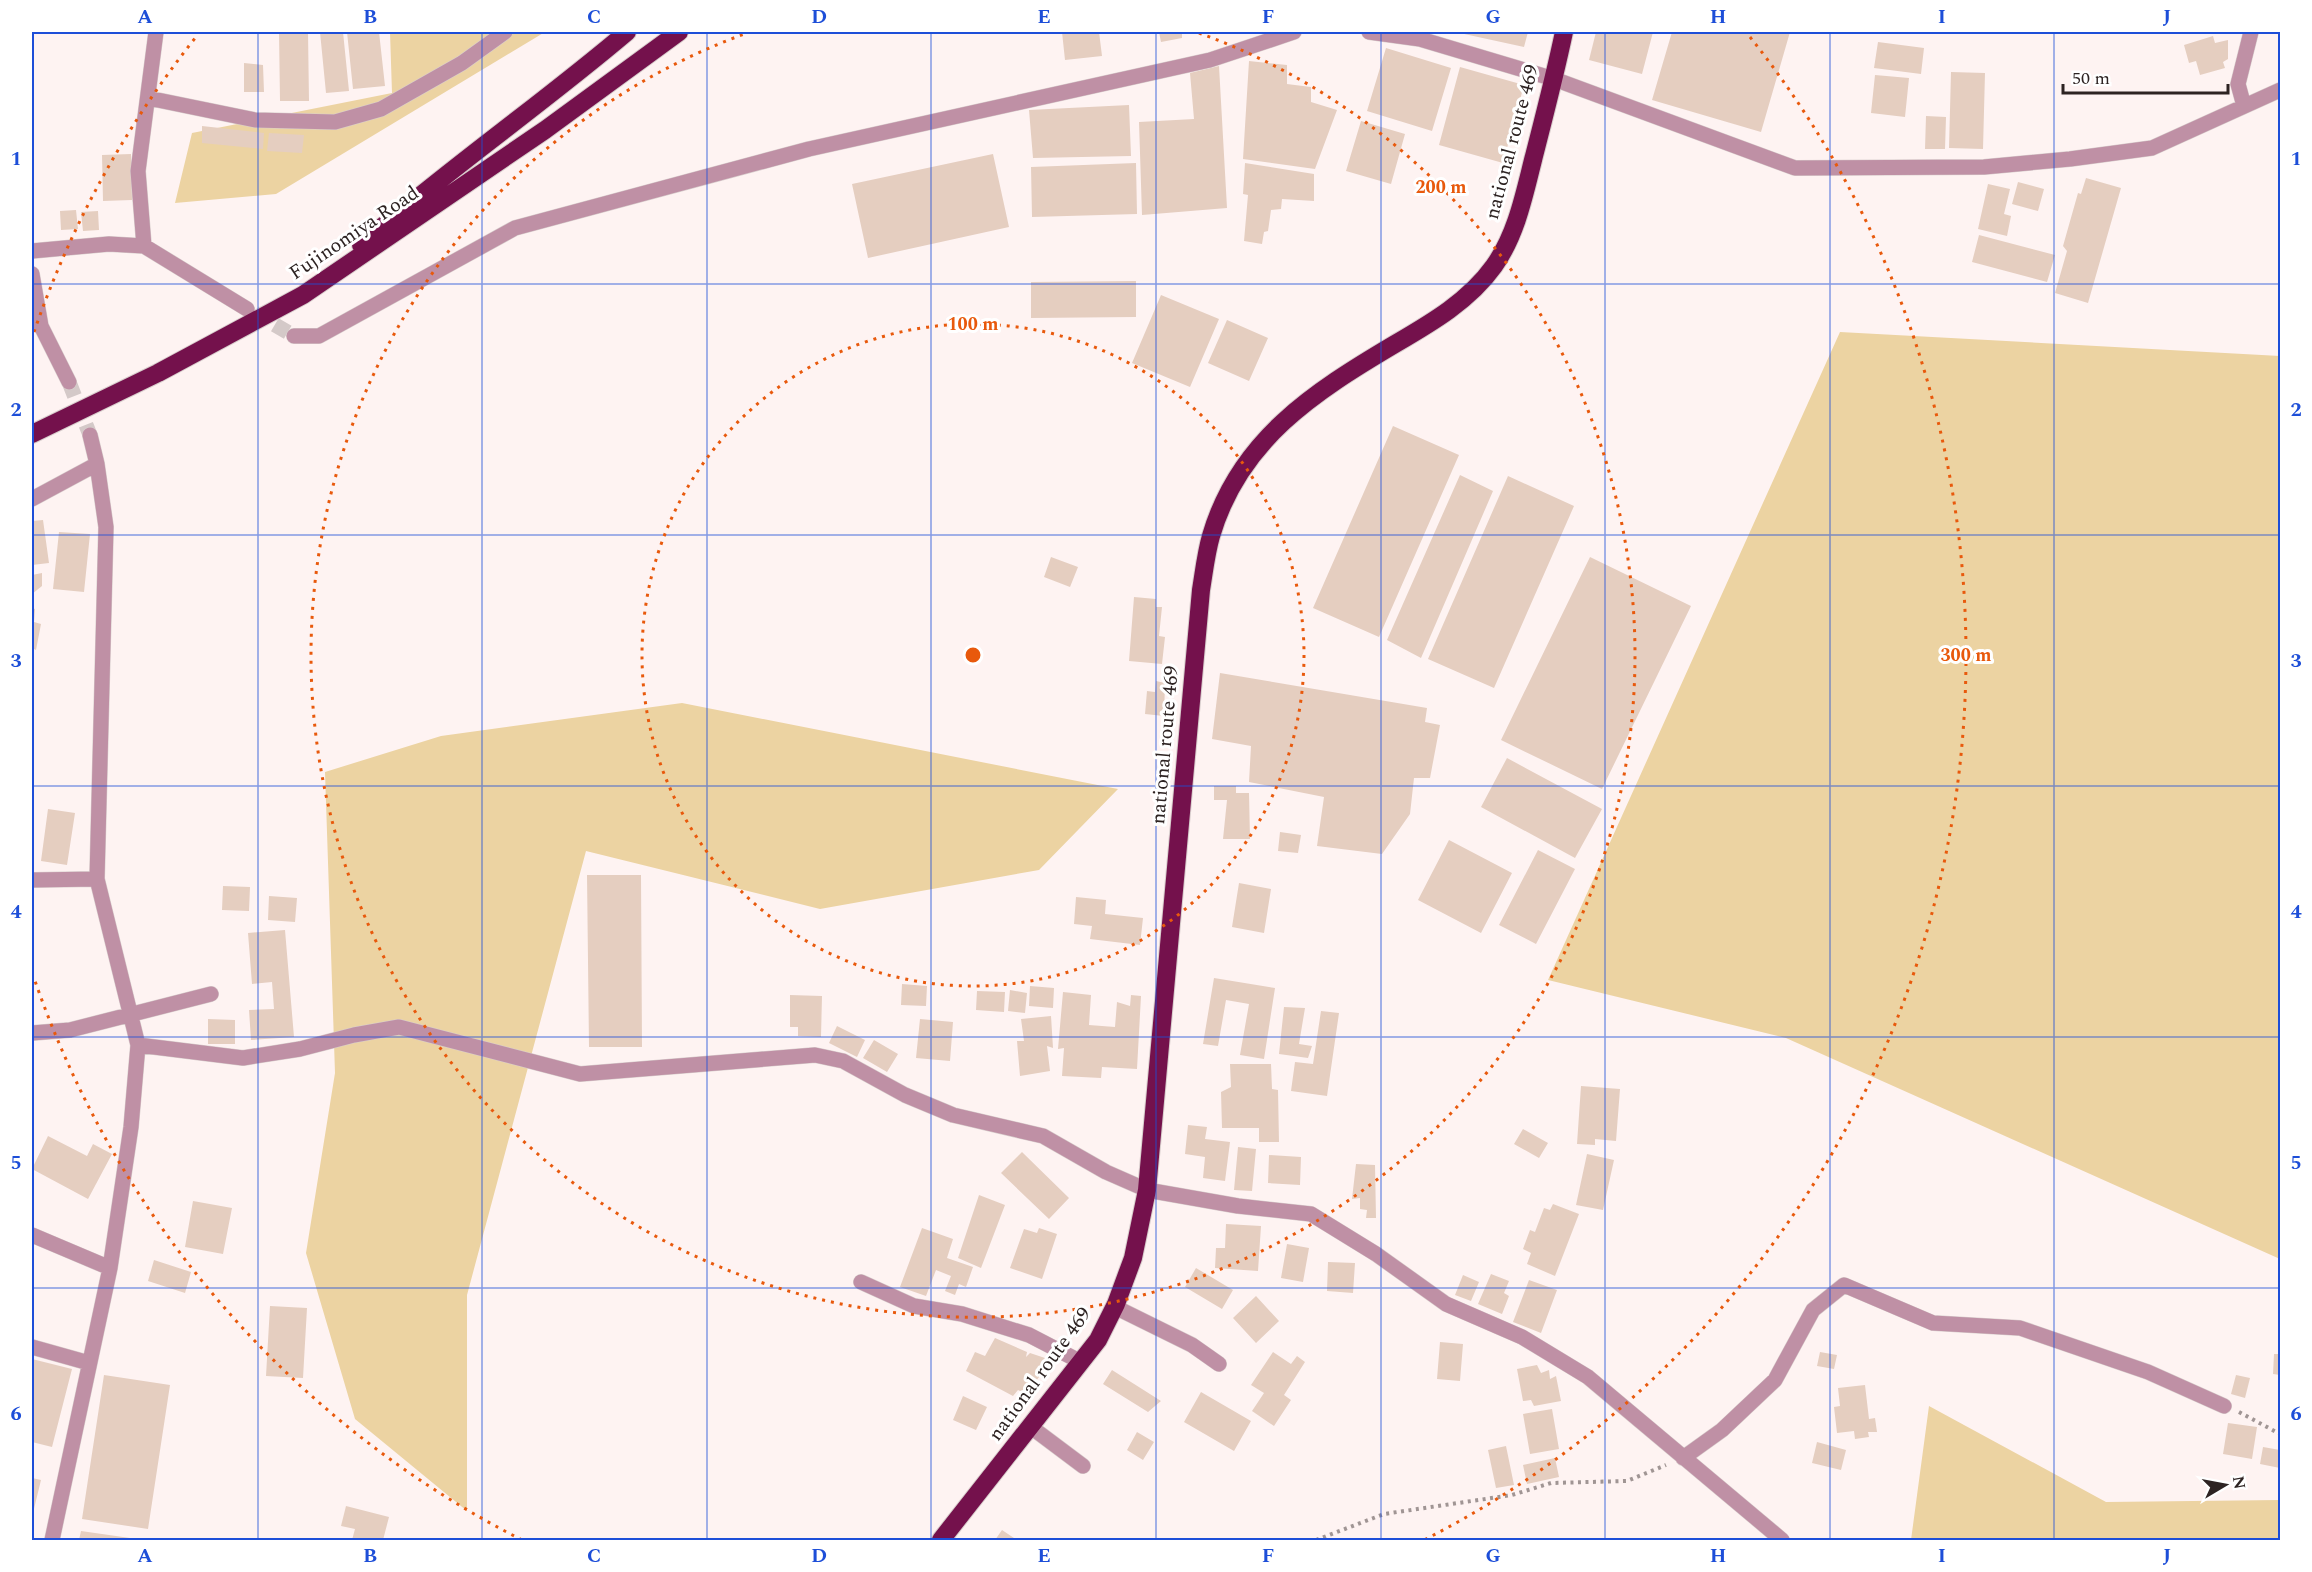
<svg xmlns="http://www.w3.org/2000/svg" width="2312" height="1572" viewBox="0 0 2312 1572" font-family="Spectral,serif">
  <rect width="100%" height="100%" fill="#fef3f2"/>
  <path fill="#ecd3a2" d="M390,32H545L276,194L175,203L192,133L392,93Z
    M1840,332L2280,356V1259L1786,1038L1548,980Z
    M682,703L1118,789L1039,870L820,909L586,851L467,1295V1511L355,1419L306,1253L335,1073L325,772L441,736Z
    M1929,1406L2106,1502L2280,1500V1540H1911Z"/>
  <path fill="#e5cec0" d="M279,32H308L309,101H280Z
    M320,32H343L349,91L326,93Z
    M347,32H379L385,86L353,89Z
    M1062,32H1099L1102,56L1065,60Z
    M1159,32H1200V33L1182,34V38L1161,42Z
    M1455,32H1528L1524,47Z
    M1596,32H1653L1642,74L1589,60Z
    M1672,32H1790L1761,132L1652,100Z
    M2213,36L2215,43L2228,40V59L2223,62L2225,68L2200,75L2196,61L2189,63L2184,45Z
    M1878,42L1924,48L1921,74L1874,68Z
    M1386,48L1451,68L1432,131L1367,111Z
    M1249,61L1287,65V84L1311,87V102L1337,110L1315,169L1243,159Z
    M244,63L263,65L264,92H244Z
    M1219,66L1227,208L1142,215L1139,122L1194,119L1190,73Z
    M1460,67L1524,85L1503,163L1439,145Z
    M1951,72L1985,73L1983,149L1949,148Z
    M1875,75L1909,78L1905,117L1871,113Z
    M1129,105L1131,156L1033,158L1029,110Z
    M1926,116L1946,117L1945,149H1925Z
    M1361,121L1405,134L1391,184L1346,171Z
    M202,126L264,133L263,149L202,143Z
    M269,133L304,135L302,153L267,151Z
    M131,154L132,200L103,201L102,155Z
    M993,154L1009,227L868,258L852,184Z
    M1136,163L1137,214L1032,217L1031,167Z
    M1245,163L1314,174V201L1282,199L1281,209L1271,210L1268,231L1264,232L1262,244L1244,241L1248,195L1243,194Z
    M2086,178L2121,188L2088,303L2055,293L2067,251L2063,246L2078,193L2081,194Z
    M2018,182L2044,189L2038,211L2012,204Z
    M1988,184L2010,189L2004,214L2011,216L2007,236L1978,229Z
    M76,210L78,229L61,230L60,211Z
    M98,211L99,230L83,231L81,212Z
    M1979,235L2055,255L2047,282L1972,262Z
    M1136,281V317L1031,318V282Z
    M1161,295L1219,319L1190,387L1132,363Z
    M1227,320L1268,338L1249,381L1208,363Z
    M1393,426L1459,455L1379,637L1313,608Z
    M1460,475L1493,491L1421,658L1387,640Z
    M1508,476L1574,506L1494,688L1428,659Z
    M43,520L49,563L32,565V521Z
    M59,532L90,534L84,592L53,589Z
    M1051,557L1078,567L1070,587L1044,577Z
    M1590,557L1691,606L1602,789L1501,740Z
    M42,573V586L32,594V575Z
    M1134,597L1156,599V607H1162L1159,636L1165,637L1162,664L1129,661Z
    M32,608L35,609L34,622L41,624L36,650L32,648Z
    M1220,673L1427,708L1425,722L1440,725L1430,778H1414L1410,814L1382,854L1317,846L1324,797L1249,782L1251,746L1212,739Z
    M1156,681L1165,683L1164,716L1145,714L1147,691L1155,692Z
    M1507,758L1602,809L1575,858L1481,807Z
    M1214,786H1236V793H1249L1250,839H1223L1227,800H1214Z
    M48,809L75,813L67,865L41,861Z
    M1280,832L1301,835L1298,853L1278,851Z
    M1449,840L1512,873L1481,933L1418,900Z
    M1538,850L1575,869L1536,944L1499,925Z
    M587,875H641L642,1047H589Z
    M1239,883L1271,889L1264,933L1232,927Z
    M223,886L250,887L249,911L222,910Z
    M269,896L297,898L295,922L268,920Z
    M1076,897L1106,900L1105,914L1143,918L1140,945L1090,939L1092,926L1074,924Z
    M285,930L294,1037L251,1040L249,1010L274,1009L272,982L252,984L248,933Z
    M1214,978L1275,988L1264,1059L1240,1055L1249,1004L1226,1000L1218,1046L1203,1044Z
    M902,984L927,986L926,1006L901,1005Z
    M1030,986L1054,988L1053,1008L1029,1006Z
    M1010,990L1027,993L1025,1013L1008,1011Z
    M977,991L1005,992L1004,1012L976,1010Z
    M1063,992L1091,995L1089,1025L1115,1027L1117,1002L1130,1006L1131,995L1141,996L1137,1069L1102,1067L1101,1078L1062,1076L1064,1048L1058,1049Z
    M790,995L822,996L821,1037L798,1036V1027H790Z
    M1284,1007L1305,1008L1299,1044L1312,1046L1308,1058L1279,1054Z
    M1321,1011L1339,1013L1327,1096L1291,1091L1295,1062L1313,1064Z
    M1051,1016L1053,1048L1047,1046L1050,1071L1020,1076L1017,1041H1024L1021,1019Z
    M208,1019L235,1020V1044H208Z
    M920,1019L953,1022L950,1061L916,1058Z
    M837,1026L865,1040L857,1057L829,1043Z
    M874,1040L898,1054L887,1072L863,1058Z
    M1230,1064H1271L1272,1089L1278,1090L1279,1142H1259V1128H1222L1221,1092L1231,1087Z
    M1581,1086L1620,1089L1616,1141L1595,1139V1145L1577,1144Z
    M1188,1125L1207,1127L1205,1139L1230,1142L1225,1181L1203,1178L1205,1157L1185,1154Z
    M1523,1129L1548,1143L1539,1158L1514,1144Z
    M48,1136L87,1156L93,1144L112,1154L88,1199L32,1169Z
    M1238,1147L1256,1149L1252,1191L1234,1190Z
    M1022,1152L1069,1198L1049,1219L1001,1173Z
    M1587,1154L1614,1160L1603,1210L1576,1205Z
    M1269,1155L1301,1157L1300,1185L1268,1183Z
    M1356,1164L1375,1165L1376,1218H1366L1367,1210L1360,1209V1198L1352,1199Z
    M979,1195L1005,1205L981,1268L958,1258Z
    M193,1201L232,1208L223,1254L185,1247Z
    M1553,1204L1579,1214L1555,1276L1527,1264L1531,1253L1523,1249L1530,1230L1535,1232L1544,1208L1550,1210Z
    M1226,1224L1261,1226L1258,1271L1215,1268L1216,1248H1225Z
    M922,1228L953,1239L947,1258L973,1267L966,1287L959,1284L955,1295L945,1291L951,1276L936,1270L926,1296L900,1287Z
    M1039,1228L1057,1234L1042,1279L1010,1268L1024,1229L1037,1233Z
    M1287,1244L1309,1248L1303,1282L1281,1278Z
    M154,1260L191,1272L185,1293L148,1281Z
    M1328,1262L1355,1263L1353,1293L1327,1291Z
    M1196,1268L1233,1290L1222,1309L1185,1287Z
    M1491,1274L1509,1281L1504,1293L1509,1296L1502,1314L1478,1304Z
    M1463,1275L1479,1282L1471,1301L1455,1295Z
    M1529,1280L1557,1290L1541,1333L1513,1322Z
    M1256,1296L1279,1321L1256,1343L1233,1318Z
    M270,1306L307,1308L303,1378L266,1376Z
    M995,1338L1027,1352L1026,1357L1030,1353L1045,1358L1046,1368L1026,1394L1018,1390L1013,1396L966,1371L975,1352L985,1356Z
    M1440,1342L1463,1344L1460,1381L1437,1379Z
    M1273,1352L1291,1364L1297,1356L1305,1362L1284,1395L1291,1400L1274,1426L1252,1411L1264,1393L1251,1385Z
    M1820,1352L1837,1355L1834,1369L1817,1366Z
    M2274,1354H2280V1375L2273,1374Z
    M32,1359L72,1369L52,1447L32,1442Z
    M1537,1365L1541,1373L1549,1370L1550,1379L1556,1376L1561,1401L1534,1406L1531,1400L1523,1401L1517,1369Z
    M1112,1370L1161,1401L1148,1412L1103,1384Z
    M104,1375L170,1385L148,1529L82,1519Z
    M2236,1375L2250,1378L2245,1398L2231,1394Z
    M1865,1385L1869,1419L1875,1418L1877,1432H1868L1869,1437L1855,1439L1854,1431L1837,1433L1834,1407L1840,1406L1838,1388Z
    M1201,1392L1251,1421L1234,1451L1184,1422Z
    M963,1396L987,1407L976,1430L953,1420Z
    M1552,1409L1559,1449L1530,1454L1523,1414Z
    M2228,1423L2257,1427L2252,1459L2223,1454Z
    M1137,1432L1154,1442L1143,1460L1127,1450Z
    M1817,1442L1846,1450L1841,1470L1812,1463Z
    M1506,1446L1514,1485L1496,1488L1488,1450Z
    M2263,1447L2280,1450V1468L2260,1464Z
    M1555,1458L1559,1477L1527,1484L1523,1465Z
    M32,1478L41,1480L32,1517Z
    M346,1506L389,1517L383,1540H352L355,1529L341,1526Z
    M1002,1530L1017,1540H995Z
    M81,1531L137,1539V1540H79Z"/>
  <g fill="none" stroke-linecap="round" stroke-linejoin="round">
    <path stroke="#d4c9c8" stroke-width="15" stroke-dasharray="15 8" stroke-linecap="butt" d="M255,313L294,336
      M69,382L90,435"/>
    <g stroke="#d8cecd" stroke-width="16">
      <path id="minor" d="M1369,32L1420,39L1554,79L1795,168L1984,167L2070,159L2152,148L2280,90
        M148,98L255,120L335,122L381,109L462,63L505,32
        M2244,106L2238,84L2251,32
        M144,246L138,171L156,32
        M32,251L109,244L144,246L247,309
        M32,274L41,326L69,382
        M294,336H319L515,228L809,149L1210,60L1294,32
        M32,499L97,464
        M32,880L97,879
        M32,1033L70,1030L211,994
        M138,1045L243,1058L300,1049L354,1035L399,1027L580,1074L815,1055L843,1061L905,1095L953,1115L1043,1136L1106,1172L1147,1190L1238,1206L1311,1214L1376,1254L1446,1304L1522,1337L1588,1377L1782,1540
        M32,1235L110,1268
        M861,1282L914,1306L962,1314L1029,1335L1081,1362
        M1115,1307L1192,1345L1219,1364
        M32,1347L89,1363
        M1031,1427L1083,1466
        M1683,1458L1722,1430L1775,1380L1813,1310L1844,1285L1933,1323L2020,1328L2148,1372L2224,1406
        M52,1540L110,1268L131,1127L138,1045L97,879L106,527L97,464L90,435"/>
    </g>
    <g stroke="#d8cecd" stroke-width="20">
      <path id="highway" d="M361,245C447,170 541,105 627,32
        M32,434L158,373L303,295L545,130L679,32
        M941,1540L1098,1340L1116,1304L1133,1258L1147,1190L1201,590C1204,572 1206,553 1211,536C1239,440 1314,392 1395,344C1431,323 1469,301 1494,266C1516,235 1524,196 1533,160C1544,117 1555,75 1564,32"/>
    </g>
    <path stroke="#a09594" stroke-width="4" stroke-dasharray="3 4.5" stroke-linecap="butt" d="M2239,1412L2280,1434
      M1316,1540L1384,1514L1512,1495L1551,1483L1627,1481L1666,1465"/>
    <use href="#minor" stroke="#bf90a5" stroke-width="15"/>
    <use href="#highway" stroke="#74114c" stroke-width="18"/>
  </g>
  <path fill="none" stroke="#1d4ed8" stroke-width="1.5" stroke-opacity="0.55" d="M258,32V1540M482,32V1540M707,32V1540M931,32V1540M1156,32V1540M1381,32V1540M1605,32V1540M1830,32V1540M2054,32V1540M32,284H2280M32,535H2280M32,786H2280M32,1037H2280M32,1288H2280"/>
  <g fill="none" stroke="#e8590c" stroke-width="3" stroke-dasharray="3 6">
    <circle cx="973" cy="655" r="331"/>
    <path d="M1199 33A662 662 0 1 1 747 33"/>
    <path d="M522 1540A993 993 0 0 1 34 978M34 332A993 993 0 0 1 196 37M1750 37A993 993 0 0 1 1424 1540"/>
  </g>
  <g text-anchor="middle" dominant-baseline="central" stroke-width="6" stroke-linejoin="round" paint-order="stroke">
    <g font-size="20" fill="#2d2322" stroke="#fff">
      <text transform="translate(1512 142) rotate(-75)">national route 469</text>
      <text transform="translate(354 233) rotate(-34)">Fujinomiya Road</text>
      <text transform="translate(1165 745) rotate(-85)">national route 469</text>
      <text transform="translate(1040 1374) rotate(-54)">national route 469</text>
    </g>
  </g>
  <circle cx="973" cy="655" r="9" fill="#e8590c" stroke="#fff" stroke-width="3"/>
  <g font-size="18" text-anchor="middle" font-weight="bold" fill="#e8590c" stroke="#fff" stroke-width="6" stroke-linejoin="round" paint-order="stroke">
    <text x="1441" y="193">200 m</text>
    <text x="973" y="330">100 m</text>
    <text x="1966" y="661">300 m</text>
  </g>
  <rect width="2312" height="1572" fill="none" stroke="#ffffff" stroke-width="66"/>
  <g transform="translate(2225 1485) rotate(80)" stroke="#ffffff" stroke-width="4.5" paint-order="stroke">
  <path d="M0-4.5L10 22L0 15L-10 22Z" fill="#2d2322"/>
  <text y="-9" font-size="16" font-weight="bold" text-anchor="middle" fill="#2d2322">N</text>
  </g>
  <path d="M2063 84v9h165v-9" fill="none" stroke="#2d2322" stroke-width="3"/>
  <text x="2072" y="84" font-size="18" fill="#2d2322" stroke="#ffffff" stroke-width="4.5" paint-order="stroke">50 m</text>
  <rect x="33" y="33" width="2246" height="1506" fill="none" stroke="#1d4ed8" stroke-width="2"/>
  <g font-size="20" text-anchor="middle" font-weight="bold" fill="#1d4ed8">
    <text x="145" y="23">A</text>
    <text x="370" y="23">B</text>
    <text x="594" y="23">C</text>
    <text x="819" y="23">D</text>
    <text x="1044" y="23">E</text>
    <text x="1268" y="23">F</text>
    <text x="1493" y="23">G</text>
    <text x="1718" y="23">H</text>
    <text x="1942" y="23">I</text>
    <text x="2167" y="23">J</text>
    <text x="16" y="165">1</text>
    <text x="2296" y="165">1</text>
    <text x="16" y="416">2</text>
    <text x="2296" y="416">2</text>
    <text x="16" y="667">3</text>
    <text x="2296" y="667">3</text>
    <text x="16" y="918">4</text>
    <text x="2296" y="918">4</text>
    <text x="16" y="1169">5</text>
    <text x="2296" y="1169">5</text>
    <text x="16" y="1420">6</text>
    <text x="2296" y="1420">6</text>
    <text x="145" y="1562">A</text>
    <text x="370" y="1562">B</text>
    <text x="594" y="1562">C</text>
    <text x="819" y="1562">D</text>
    <text x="1044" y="1562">E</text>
    <text x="1268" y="1562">F</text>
    <text x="1493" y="1562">G</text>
    <text x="1718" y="1562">H</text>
    <text x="1942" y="1562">I</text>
    <text x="2167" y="1562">J</text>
  </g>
</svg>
